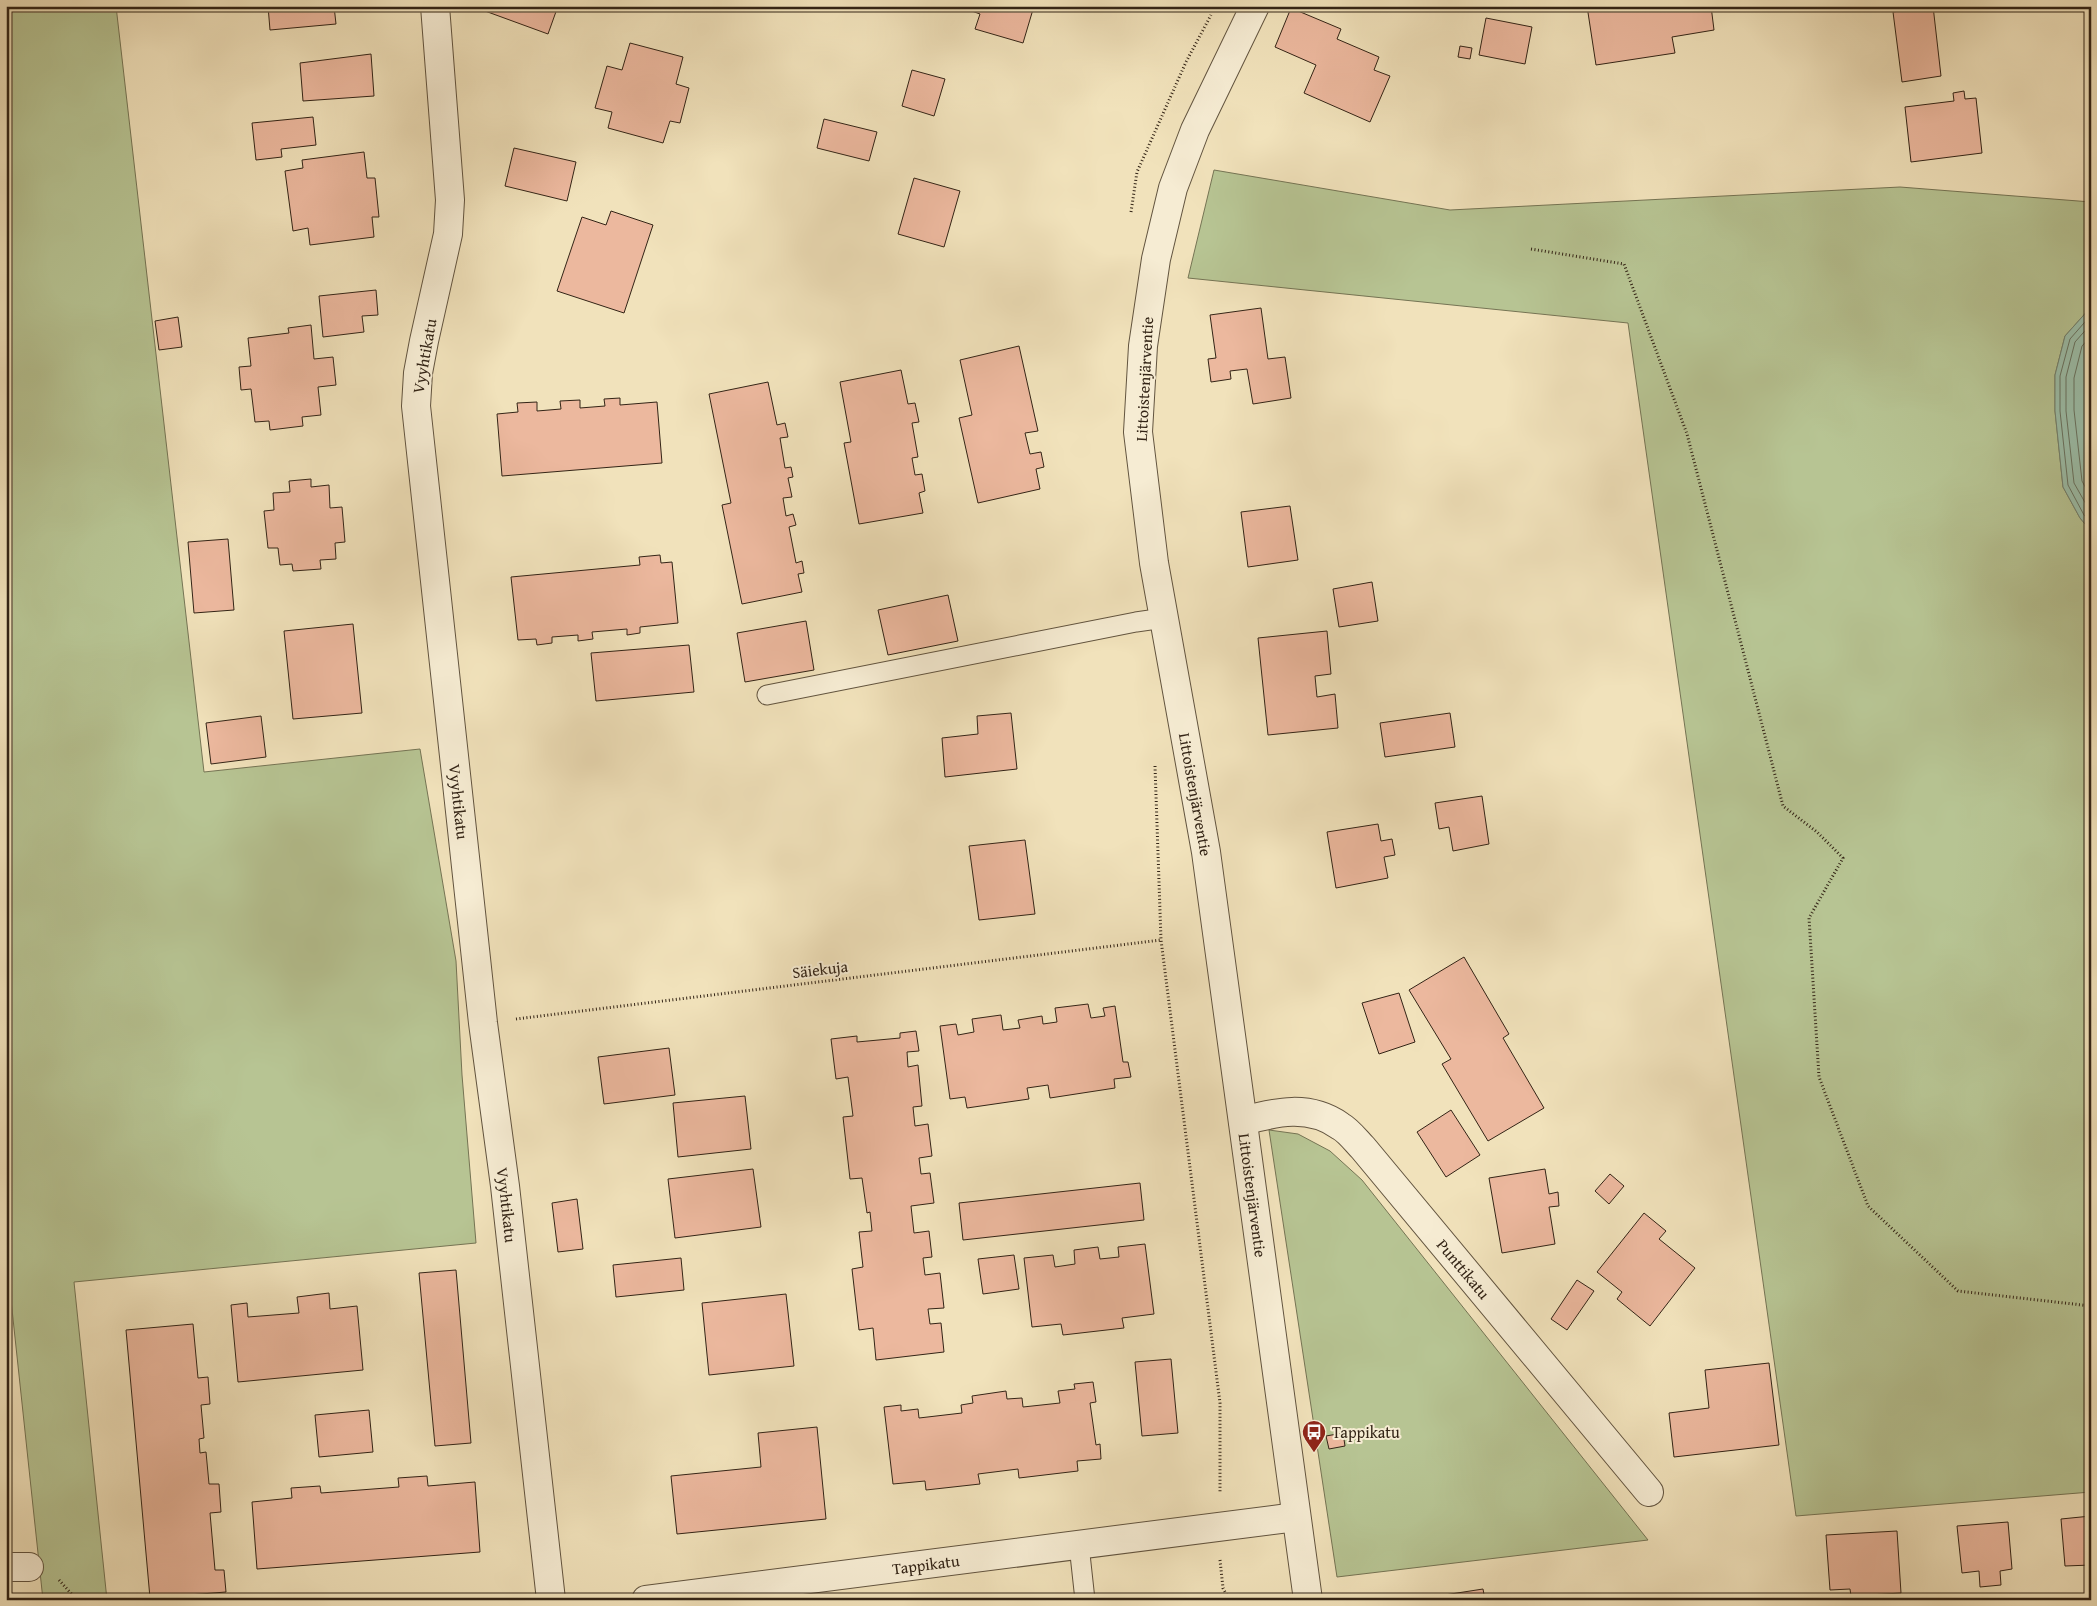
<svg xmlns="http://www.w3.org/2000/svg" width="2097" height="1606" viewBox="0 0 2097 1606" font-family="'Gentium Book Plus',serif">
  <rect width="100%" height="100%" fill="#f1e2bb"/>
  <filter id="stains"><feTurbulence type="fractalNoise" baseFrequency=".004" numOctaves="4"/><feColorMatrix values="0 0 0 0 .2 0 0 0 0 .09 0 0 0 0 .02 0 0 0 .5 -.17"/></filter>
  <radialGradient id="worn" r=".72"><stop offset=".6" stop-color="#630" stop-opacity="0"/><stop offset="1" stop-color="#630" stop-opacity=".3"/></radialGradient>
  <path fill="#b7c493" stroke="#757454" d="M6,6H116L204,772L420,749L456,961L462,1075L476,1243L74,1282L107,1600H43L6,1253Z
    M1214,170L1450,210L1900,187L2091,202V307L2065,336L2055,375V411L2063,487L2080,518L2091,531V1492L1796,1516L1628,323L1188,278Z
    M1269,1130L1298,1134L1330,1151L1362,1180L1648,1540L1337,1577Z"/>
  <path fill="#9cbfaa" stroke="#72816f" d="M2091,307V531L2080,518L2063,487L2055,411V375L2065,336Z"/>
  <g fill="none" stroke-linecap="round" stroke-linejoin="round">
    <path stroke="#687260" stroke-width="1" d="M2091,315L2070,339L2060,376V411L2068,485L2084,515L2091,523
      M2091,324L2075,342L2066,377V411L2074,483L2091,513
      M2091,336L2082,346L2074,378V410L2082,481L2091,498"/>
  </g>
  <path fill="#ecb89e" stroke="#332416" d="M268,6H334L336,24L270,30Z
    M487,6H558L548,34L485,11Z
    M958,6H1034L1023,43L975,29L980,14Z
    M1587,6H1711L1714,30L1672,37L1675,53L1596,65Z
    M1933,6L1941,76L1902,82L1893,12Z
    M1291,8L1341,29L1337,39L1379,57L1374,70L1390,76L1370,122L1304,93L1316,65L1275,47Z
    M1486,18L1532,27L1525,64L1479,55Z
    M630,43L683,57L676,84L689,88L680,123L670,121L663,143L608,128L612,112L595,108L607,66L622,70Z
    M1460,46L1472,48L1470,59L1458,57Z
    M371,54L374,96L303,101L300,63Z
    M912,70L945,79L934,116L902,106Z
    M1964,91L1965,99L1976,98L1982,153L1911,162L1905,107L1954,101L1953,93Z
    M313,117L316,145L281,149L282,157L256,160L252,123Z
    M824,119L877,132L869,161L817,148Z
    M514,148L576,162L567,201L505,186Z
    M364,152L367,178H375L379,217H372L374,237L310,245L308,228L293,231L285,171L303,168L302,160Z
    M914,178L960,191L944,247L898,234Z
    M611,211L653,225L624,313L557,291L582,217L606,225Z
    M376,290L378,315L362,316L364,332L323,337L319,296Z
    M1261,308L1268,359L1285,357L1291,398L1253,404L1247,369L1230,371L1231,379L1211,382L1208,359L1216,358L1210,315Z
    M178,317L182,347L159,350L155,321Z
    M311,325L314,359L333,357L336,385L318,387L321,415L302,417L303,426L270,430L269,421L255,422L251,389L241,390L239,367L251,366L248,338L289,333L288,328Z
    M1019,346L1038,431L1025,433L1030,454L1041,452L1044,467L1036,469L1040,489L978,503L959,418L972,415L960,360Z
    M901,370L908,404L915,403L919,422L912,423L918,457L912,458L915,475L922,474L925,491L919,493L923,513L859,524L844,443L851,442L840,382Z
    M768,382L777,425L785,423L788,437L780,438L785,468L791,467L793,477L788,478L792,497L783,498L786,516L793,514L796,525L789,527L796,563L802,561L804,573L798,574L802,592L742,604L722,505L731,503L709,394Z
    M620,398V405L657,402L662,463L502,476L497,414L518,412L517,403L537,402V411L561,409L560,401L580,400V408L605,406L604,399Z
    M311,479V487L329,485L330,508L342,507L345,542L335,543L336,559L320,560L321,569L293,571L292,564L280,565L278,548H268L264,511L274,510L273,493L290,492L289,481Z
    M1290,506L1298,560L1248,567L1241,512Z
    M228,539L234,610L194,613L188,542Z
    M660,555L661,563L672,562L678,623L640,627V633L627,635V629L592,632L593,639L578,641V635L552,637V643L537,645L536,639L518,640L511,577L640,565L639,557Z
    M1372,582L1378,621L1339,627L1333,589Z
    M948,595L958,641L888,655L878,610Z
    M806,621L814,670L745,682L737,633Z
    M353,624L362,713L293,719L284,631Z
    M1327,631L1331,674L1315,676L1317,697L1335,694L1338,728L1268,735L1258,638Z
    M689,645L694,692L596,701L591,653Z
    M1011,713L1017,769L945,777L942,738L978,734L977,716Z
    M1450,713L1455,747L1385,757L1380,723Z
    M261,716L266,757L211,764L206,723Z
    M1482,796L1489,844L1453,851L1449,827L1439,829L1435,803Z
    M1378,824L1381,841L1392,839L1395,855L1384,857L1388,878L1336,888L1327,832Z
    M1025,840L1035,914L979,920L969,846Z
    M1464,957L1509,1034L1503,1038L1544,1108L1488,1141L1442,1064L1451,1059L1409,990Z
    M1399,993L1415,1042L1379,1054L1362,1003Z
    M1088,1004L1091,1018L1105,1016L1103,1008L1115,1006L1123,1062H1128L1131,1077L1114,1079L1115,1088L1050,1098L1048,1085L1027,1088L1029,1099L967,1108L965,1097L950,1099L940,1026L956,1024L958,1035L974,1032L972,1019L1001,1015L1003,1030L1020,1028L1018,1020L1042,1016L1043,1024L1057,1022L1055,1008Z
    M916,1031L919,1051L907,1052L908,1067L918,1065L922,1106L913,1107L915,1126L928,1124L932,1156L919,1158L921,1174L930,1173L934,1203L911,1206L914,1233L929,1231L932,1257L923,1258L925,1275L940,1273L944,1308L928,1309L930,1324L941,1323L944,1352L876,1360L873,1328L859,1330L852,1269L863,1267L859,1232L872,1231L870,1212L867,1213L862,1178L850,1179L843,1117L853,1116L848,1077L836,1079L831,1039L857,1036V1042L900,1038V1033Z
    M669,1048L675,1095L604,1104L598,1057Z
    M745,1096L751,1149L678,1157L673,1103Z
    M1451,1110L1480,1155L1446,1177L1417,1132Z
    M753,1169L761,1227L675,1238L668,1179Z
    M1545,1169L1549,1194L1558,1192L1559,1206L1549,1207L1555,1244L1502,1253L1489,1178Z
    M1610,1174L1624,1186L1609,1204L1595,1191Z
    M1140,1183L1144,1220L963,1240L959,1203Z
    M577,1199L583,1249L558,1252L552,1203Z
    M1644,1213L1666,1231L1659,1239L1695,1268L1650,1326L1617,1299L1622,1292L1597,1272Z
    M1145,1244L1154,1314L1122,1318L1124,1328L1063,1335L1061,1324L1032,1327L1024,1258L1053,1255L1055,1267L1075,1264L1074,1250L1098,1247L1100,1259L1119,1257L1118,1247Z
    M1014,1255L1019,1289L983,1294L978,1259Z
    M681,1258L684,1290L616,1297L613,1265Z
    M456,1270L471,1443L435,1446L419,1273Z
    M1577,1280L1594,1291L1567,1330L1551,1319Z
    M329,1293L330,1309L357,1306L363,1370L238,1382L231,1305L247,1303L248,1317L299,1313L297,1297Z
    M786,1294L794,1366L709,1375L702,1303Z
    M193,1324L198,1378L208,1377L210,1404L201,1405L204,1438L199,1439L200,1453L206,1452L209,1484H219L221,1512L210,1513L215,1570H224L226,1592L150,1598L126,1330Z
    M1171,1359L1178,1433L1142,1436L1135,1362Z
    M1769,1363L1779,1445L1674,1457L1669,1413L1709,1408L1705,1370Z
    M1093,1382L1096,1402L1090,1403L1096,1445L1100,1444L1101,1459L1077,1461L1078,1471L1019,1478L1018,1469L978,1474L980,1484L926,1490L925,1481L893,1484L884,1407L901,1405V1411L918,1409L919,1418L962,1413L961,1405L973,1403L972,1396L1006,1391L1007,1399L1022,1398L1023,1407L1060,1403L1058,1391L1075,1389L1074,1384Z
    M369,1410L373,1452L319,1457L315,1415Z
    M817,1427L826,1519L677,1534L671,1476L761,1467L758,1433Z
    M1343,1433L1345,1446L1329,1449L1326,1436Z
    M427,1476L428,1486L475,1482L480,1552L257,1569L252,1502L292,1498L291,1488L320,1486L321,1493L399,1487L398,1478Z
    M2091,1516V1565L2065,1566L2061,1519Z
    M2008,1522L2012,1569L2000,1571L2001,1585L1980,1587L1979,1571L1962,1573L1957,1526Z
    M1897,1531L1901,1593L1851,1596L1850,1589L1830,1590L1826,1535Z
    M1483,1589L1485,1600H1412Z"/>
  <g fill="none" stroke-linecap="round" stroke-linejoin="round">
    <g stroke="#62543f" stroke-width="21">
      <path id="service" d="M767,695L1136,622L1164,618
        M1079,1545L1085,1600"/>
    </g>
    <g stroke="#62543f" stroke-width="30">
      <g id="minor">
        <path id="s1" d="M435,6L450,200L448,234L424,341L418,373L416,406L483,1023L505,1186L551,1600"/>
        <path id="s2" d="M1243,1121C1276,1112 1309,1104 1340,1126C1349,1131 1356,1141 1363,1148L1649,1492"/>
        <path d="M6,1567H29"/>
        <path id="s3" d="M646,1600L1296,1517"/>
      </g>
    </g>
    <g stroke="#62543f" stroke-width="30">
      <g id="tertiary">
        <path id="s4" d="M1255,6L1195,130L1173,188L1156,259L1143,346L1138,432L1154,563L1206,852L1308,1600"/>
      </g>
    </g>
    <path stroke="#332416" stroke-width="3" stroke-dasharray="1 2.5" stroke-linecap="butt" d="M1131,212L1137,172L1186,62L1211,15
      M1531,249L1624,264L1687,434L1783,806L1817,832L1843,858L1809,918L1819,1077L1868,1206L1958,1291L2091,1306
      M1155,766L1161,940L1220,1403V1493
      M516,1019L1161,940
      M1220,1560L1223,1588L1229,1600
      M59,1580L77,1600"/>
    <use href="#service" stroke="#f6ecd3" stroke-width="19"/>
    <use href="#minor" stroke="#f6ecd3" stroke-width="28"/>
    <use href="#tertiary" stroke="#f6ecd3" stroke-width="28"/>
  </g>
  <defs>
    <g id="bus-pin" transform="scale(1.25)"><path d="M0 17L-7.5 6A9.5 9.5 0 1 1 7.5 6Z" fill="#8f2418" stroke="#f6ecd3"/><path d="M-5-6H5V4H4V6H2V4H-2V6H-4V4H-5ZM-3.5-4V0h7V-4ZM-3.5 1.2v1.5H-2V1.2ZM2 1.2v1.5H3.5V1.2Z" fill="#fff"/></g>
  </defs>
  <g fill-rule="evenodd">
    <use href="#bus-pin" x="1314" y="1432"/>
  </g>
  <g text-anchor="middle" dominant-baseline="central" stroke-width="4" stroke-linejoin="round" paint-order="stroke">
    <g font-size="16" fill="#332416" stroke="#f6ecd3">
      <text transform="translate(424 356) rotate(-80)">Vyyhtikatu</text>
      <text transform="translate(1144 379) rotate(-87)">Littoistenjärventie</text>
      <text stroke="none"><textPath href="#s4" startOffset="814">Littoistenjärventie</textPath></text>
      <text stroke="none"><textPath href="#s1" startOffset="802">Vyyhtikatu</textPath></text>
      <text transform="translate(820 969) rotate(-7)">Säiekuja</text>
      <text stroke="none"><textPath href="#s4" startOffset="1219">Littoistenjärventie</textPath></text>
      <text stroke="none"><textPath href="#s1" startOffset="1208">Vyyhtikatu</textPath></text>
      <text stroke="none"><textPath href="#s2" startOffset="290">Punttikatu</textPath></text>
      <text stroke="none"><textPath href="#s3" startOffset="282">Tappikatu</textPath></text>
    </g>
    <g font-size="16" fill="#332416" stroke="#f6ecd3" text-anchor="start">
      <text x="1332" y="1432">Tappikatu</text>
    </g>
  </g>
  <rect width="2097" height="1606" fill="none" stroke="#f1e2bb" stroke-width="25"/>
  <rect x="8" y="8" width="2082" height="1591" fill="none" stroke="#332416" stroke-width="2.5"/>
  <rect x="12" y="12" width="2072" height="1581" fill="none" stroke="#332416"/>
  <rect width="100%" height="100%" filter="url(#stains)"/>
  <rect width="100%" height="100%" fill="url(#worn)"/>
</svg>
